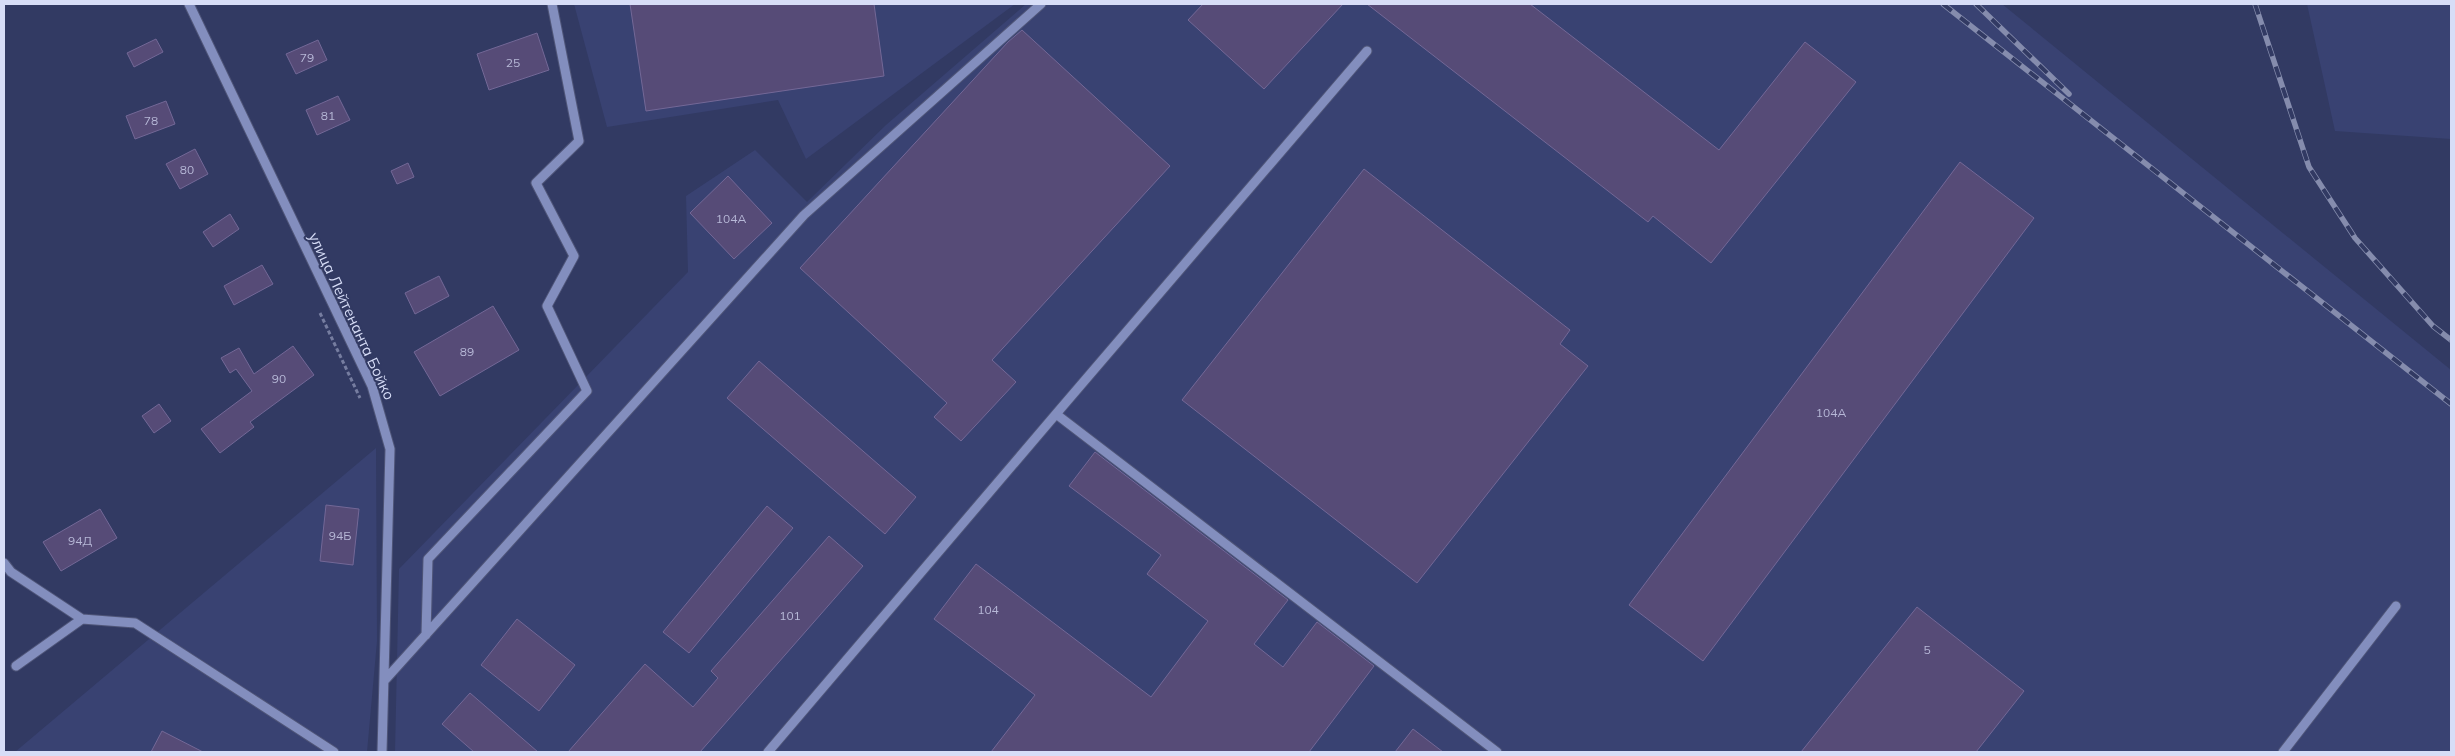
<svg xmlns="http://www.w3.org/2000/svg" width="2455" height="756" viewBox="0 0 2455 756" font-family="Mulish,sans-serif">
  <rect width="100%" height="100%" fill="#323a63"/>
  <path fill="#394272" d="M574,4H1015L806,159L778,100L607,127Z
    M1026,4H2002L2451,370V752H395L399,569L688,272L686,196L755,150L807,202L886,125Z
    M2307,4H2451V139L2335,131Z
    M376,448L377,641L367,752H15Z"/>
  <path fill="#564b77" stroke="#736897" d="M630,4H874L884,76L646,111Z
    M1203,4H1343L1264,89L1188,20Z
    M1367,4H1530L1719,150L1805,42L1856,82L1711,263L1653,216L1648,222Z
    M1022,30L1170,166L992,360L1016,382L961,441L934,417L947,403L800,268L1008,42Z
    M537,33L549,70L489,90L477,54Z
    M156,39L163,52L134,67L127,53Z
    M318,40L327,60L296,74L286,54Z
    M338,96L350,120L317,135L306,110Z
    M166,101L175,124L135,139L126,116Z
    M195,149L208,174L180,189L166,164Z
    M1960,162L2034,218L1703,661L1629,605Z
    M408,163L414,177L397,184L391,171Z
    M1364,169L1570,330L1560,344L1588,366L1417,583L1182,400Z
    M728,176L772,223L734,259L690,213Z
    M230,214L239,229L213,247L203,232Z
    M262,265L273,284L234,305L224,286Z
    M439,276L449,296L415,314L405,293Z
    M493,306L519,350L440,396L414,352Z
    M293,346L314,375L250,422L254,427L220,453L201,429L252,391L236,369L230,373L221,358L239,348L254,374Z
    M759,361L916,497L885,534L727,398Z
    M159,404L171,421L154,433L142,416Z
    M1095,452L1288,600L1254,644L1283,667L1317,622L1374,666L1309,752H991L1035,695L934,619L976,564L1151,697L1208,621L1147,574L1161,555L1069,486Z
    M326,505L359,509L353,565L320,561Z
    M767,506L793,528L689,653L663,632Z
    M100,509L117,538L61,571L43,542Z
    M829,536L863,566L700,752H568L645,664L693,707L718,678L711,671Z
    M1917,607L2024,691L1976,752H1801Z
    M517,619L575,665L539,711L481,665Z
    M470,693L538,752H474L442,724Z
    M1413,729L1443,752H1395Z
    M162,731L203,752H151Z"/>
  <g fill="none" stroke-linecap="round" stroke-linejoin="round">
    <g stroke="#4f5578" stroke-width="11">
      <path id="minor" d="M189,4L372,386L390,449L382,752
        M1056,414L1367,51
        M4,563L11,572L82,619
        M426,635L428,559L587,391L547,306L574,256L536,183L579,141L552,4
        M16,666L82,619L135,623L334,752
        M384,681L804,215L1041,4
        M768,752L1056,414L1497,752
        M2283,752L2396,606"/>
    </g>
    <path stroke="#767da0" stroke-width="3" stroke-dasharray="4 2.5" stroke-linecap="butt" d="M320,313L360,398"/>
    <use href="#minor" stroke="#838ebe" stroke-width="9"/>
    <g stroke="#858cad" stroke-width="5.5">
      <path id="rail" d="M1943,4L2451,404
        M1976,4L2069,94
        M2255,4L2309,167L2355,238L2433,326L2451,340"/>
    </g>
    <use href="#rail" stroke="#323a63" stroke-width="4" stroke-dasharray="11" stroke-linecap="butt"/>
  </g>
  <g text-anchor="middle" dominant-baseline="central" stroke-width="4" stroke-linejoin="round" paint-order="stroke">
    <g font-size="12" fill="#b7b8d7">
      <text x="307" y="57">79</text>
      <text x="513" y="62">25</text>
      <text x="328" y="115">81</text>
      <text x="151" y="120">78</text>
      <text x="187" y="169">80</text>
      <text x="731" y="218">104А</text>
      <text x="467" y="351">89</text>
      <text x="279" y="378">90</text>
      <text x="1831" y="412">104А</text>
      <text x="340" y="535">94Б</text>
      <text x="80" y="540">94Д</text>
      <text x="988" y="609">104</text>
      <text x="790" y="615">101</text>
      <text x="1927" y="649">5</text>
    </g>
    <g font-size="15" fill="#d7ddf7" stroke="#323a63">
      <text transform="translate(352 316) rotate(65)">улица Лейтенанта Бойко</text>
    </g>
  </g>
  <rect width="2455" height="756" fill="none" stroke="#d7ddf7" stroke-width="10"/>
</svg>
